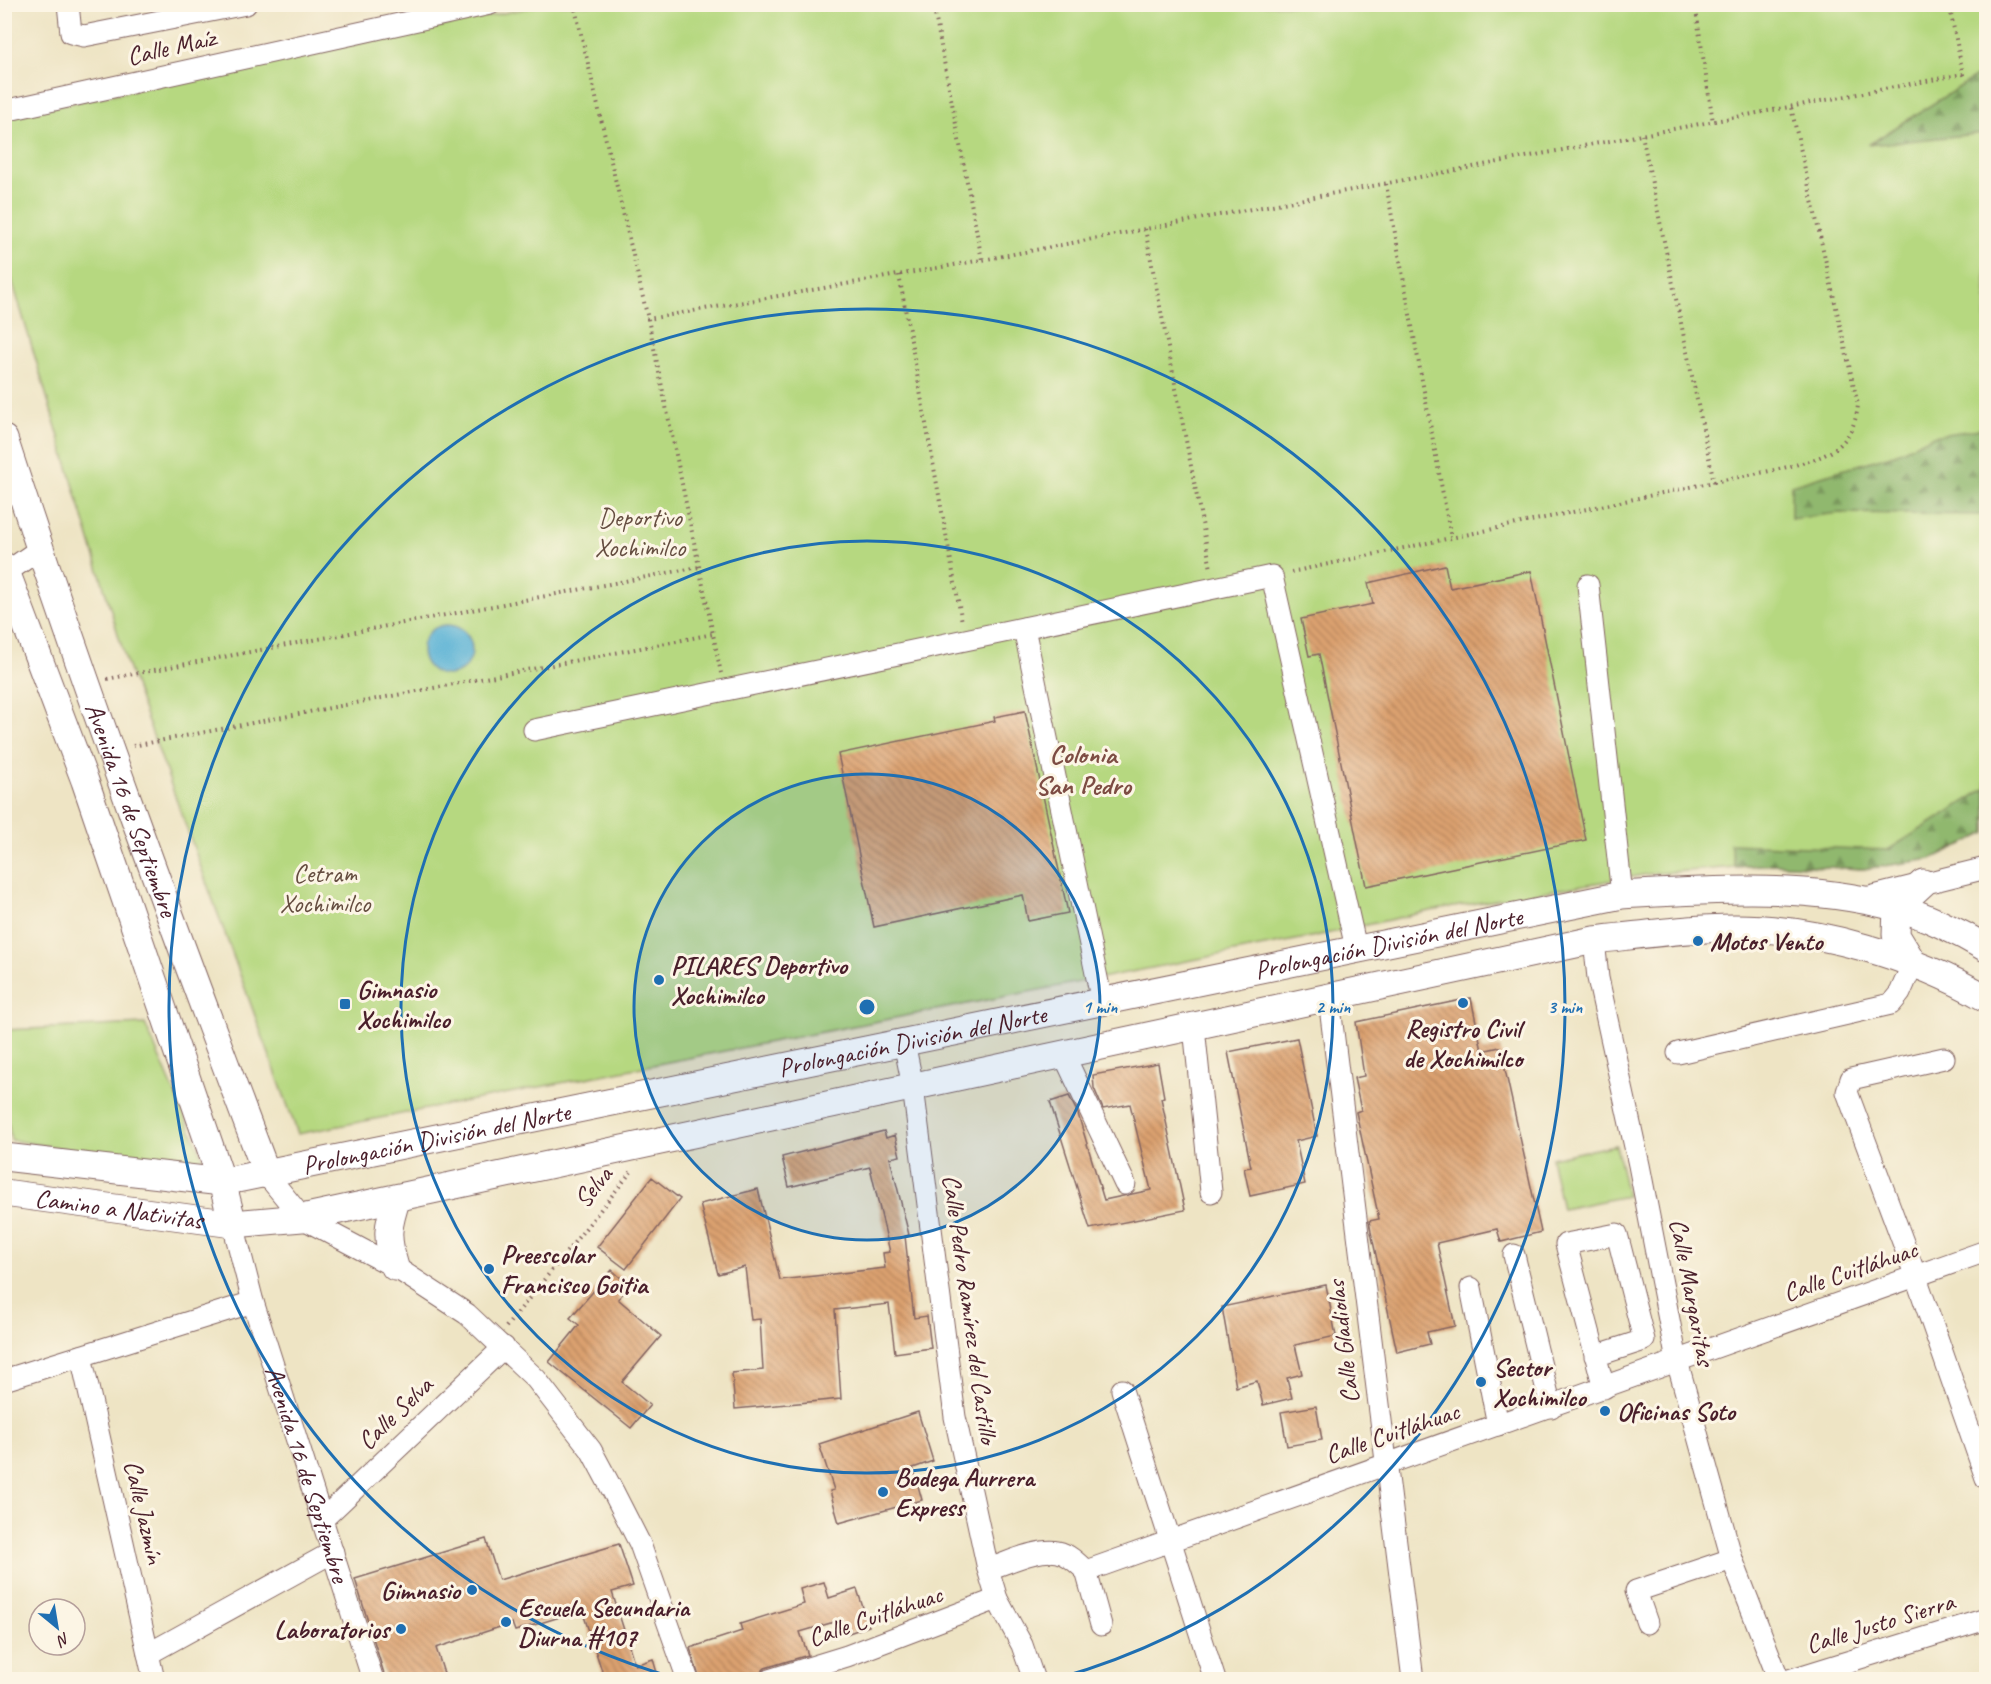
<svg xmlns="http://www.w3.org/2000/svg" width="1991" height="1684" viewBox="0 0 1991 1684" font-family="Caveat,sans-serif">
  <defs>
    <pattern id="forest-firs" width="22" height="20" patternUnits="userSpaceOnUse" patternTransform="scale(1.5)"><rect width="22" height="20" fill="#90b86e"/><path d="M5 1l3.5 6h-7zM16 11l3.5 6h-7z" fill="#78955b"/></pattern>
    <pattern id="building-back-hatch" width="6" height="6" patternUnits="userSpaceOnUse" patternTransform="scale(1.5)"><rect width="6" height="6" fill="#dba16f"/><path d="M-1 5l2 2M0 0l6 6M5-1l2 2" fill="none" stroke="#b4835b"/></pattern>
  </defs>
  <rect width="100%" height="100%" fill="#fcf5e5"/>
  <filter id="ink" filterUnits="userSpaceOnUse"><feTurbulence type="fractalNoise" baseFrequency=".0167" numOctaves="2"/><feDisplacementMap in="SourceGraphic" scale="12" xChannelSelector="R" yChannelSelector="G"/><feConvolveMatrix kernelMatrix="1 2 1 2 8 2 1 2 1" color-interpolation-filters="sRGB"/></filter>
  <filter id="wash" filterUnits="userSpaceOnUse"><feTurbulence type="fractalNoise" baseFrequency=".008" numOctaves="4" result="noise"/><feDisplacementMap in="SourceGraphic" scale="24" xChannelSelector="R" yChannelSelector="G"/><feGaussianBlur stdDeviation="1.35" result="paint"/><feColorMatrix in="noise" values="0 0 0 0 0 0 0 0 0 0 0 0 0 0 0 0 0 1.4 0 .05"/><feComposite in="paint" operator="in"/></filter>
  <g filter="url(#wash)">
    <rect width="100%" height="100%" fill="#eee4c4"/>
    <path fill="#b6d880" stroke="#807c56" stroke-width="1.5" d="M542,5H1986V833L1931,859L1863,869L1773,864L1649,874L1430,911L1311,937L298,1134L127,664L5,257L4,117Z
      M145,1024L209,1172L11,1140L4,1095V1030Z
      M1616,1145L1627,1196L1562,1209L1551,1158Z"/>
    <path fill="url(#forest-firs)" stroke="#6d6c4c" stroke-width="1.5" d="M1986,70V133L1868,145Z
      M1986,428V515L1839,513L1791,519V485L1895,454L1933,436Z
      M1986,788V833L1931,859L1863,869L1773,864L1735,867L1730,844L1888,850Z"/>
    <path fill="#57b1d5" stroke="#506880" stroke-width="1.5" d="M422 650a25 25 0 1 1 50 0a25 25 0 1 1-50 0Z"/>
    <g id="blocks">
      <path fill="url(#building-back-hatch)" d="M1445,565L1450,588L1531,571L1586,840L1366,886L1319,654L1309,656L1301,619L1373,604L1368,583Z
        M1025,711L1068,913L1028,921L1023,895L874,927L838,754L995,721L994,717Z
        M1471,998L1482,1051L1500,1047L1541,1232L1501,1242L1497,1229L1437,1243L1455,1326L1427,1332L1430,1344L1397,1352L1371,1232L1369,1221L1379,1219L1356,1112L1361,1110L1354,1078L1364,1076L1356,1022Z
        M1297,1038L1317,1136L1296,1141L1305,1184L1250,1196L1244,1168L1251,1167L1228,1052Z
        M1158,1063L1164,1097L1161,1098L1185,1210L1090,1229L1050,1102L1069,1096L1078,1114L1104,1200L1151,1190L1130,1104L1103,1109L1094,1088L1093,1075Z
        M884,1131L886,1138L895,1135L900,1156L890,1158L909,1235L905,1236L914,1318L927,1316L931,1348L895,1353L889,1304L835,1310L841,1399L735,1409L732,1373L763,1370L760,1319L751,1320L745,1267L718,1274L700,1204L758,1189L780,1280L885,1268L883,1253L890,1252L870,1167L789,1187L782,1157Z
        M652,1177L680,1199L626,1269L597,1247Z
        M612,1270L630,1286L618,1299L661,1336L622,1382L650,1405L631,1428L549,1362L579,1325L570,1318Z
        M1326,1285L1336,1336L1295,1345L1302,1374L1287,1378L1292,1398L1263,1405L1257,1381L1236,1387L1222,1307Z
        M1316,1406L1322,1440L1287,1446L1281,1412Z
        M918,1412L933,1461L913,1468L922,1500L839,1523L830,1491L834,1490L819,1444Z
        M486,1539L499,1580L619,1544L633,1586L612,1592L635,1665L653,1659L659,1680H600V1676L603,1674L582,1610L515,1631L512,1623L436,1648L446,1680H386L355,1579Z
        M824,1582L829,1598L857,1589L869,1626L846,1634L841,1620L800,1632L808,1655L765,1668L757,1676L747,1680H700L690,1648L742,1631L740,1624L804,1604L800,1589Z"/>
    </g>
  </g>
  <g filter="url(#ink)">
    <use href="#blocks" fill-opacity="0" stroke="#836461" stroke-width="1.5"/>
    <g fill="none" stroke-linecap="round" stroke-linejoin="round">
      <g stroke="#836461" stroke-width="23">
        <g id="minor">
          <path d="M68,4L71,33L84,36L246,4"/>
          <path d="M4,111L490,4"/>
          <path d="M4,574L40,549"/>
          <path d="M1588,585L1622,895"/>
          <path d="M1024,628L1102,1002"/>
          <path d="M534,730L1272,576L1356,948"/>
          <path d="M1862,899L1986,868"/>
          <path d="M1594,940L1598,978L1639,1165L1677,1361L1732,1559L1779,1680"/>
          <path d="M1329,999L1413,1680"/>
          <path d="M1194,1027L1211,1192"/>
          <path d="M904,1042L913,1087L955,1417L988,1569L997,1599L1022,1645L1034,1680"/>
          <path d="M1678,1053L1891,1004L1900,993L1913,963"/>
          <path d="M1064,1055L1125,1184"/>
          <path d="M1944,1058L1851,1079L1847,1092L1916,1277L1986,1478"/>
          <path d="M267,1175L302,1218L395,1267L467,1314L536,1379L591,1450L614,1493L640,1544L688,1680"/>
          <path id="s1" d="M233,1224L253,1302L373,1680"/>
          <path d="M1514,1255L1551,1407"/>
          <path d="M1471,1288L1498,1425"/>
          <path d="M81,1356L154,1680"/>
          <path d="M1595,1356L1644,1340L1617,1234L1566,1244L1604,1388"/>
          <path d="M4,1380L253,1302"/>
          <path d="M1122,1390L1215,1680"/>
          <path d="M323,1519L504,1347"/>
          <path d="M988,1569C1008,1563 1037,1548 1058,1552C1069,1554 1078,1564 1086,1571L1986,1251"/>
          <path d="M1086,1571L1101,1625"/>
          <path d="M1647,1623L1636,1591L1732,1559"/>
          <path d="M148,1654L333,1552"/>
          <path d="M769,1680L847,1656L997,1599"/>
          <path d="M1789,1680L1986,1619"/>
        </g>
      </g>
      <g stroke="#836461" stroke-width="29">
        <g id="major">
          <path id="s2" d="M4,439C84,687 175,931 267,1175"/>
          <path d="M4,566L85,781L222,1182L233,1224"/>
          <path d="M1913,963L1896,935L1897,907L1923,883"/>
          <path id="s3" d="M4,1157L222,1182L1622,895C1713,890 1805,883 1895,907C1923,914 1961,933 1986,948"/>
          <path id="s4" d="M4,1193L233,1224L302,1218L1594,940C1641,935 1688,928 1735,928C1818,928 1915,957 1986,998"/>
          <path d="M395,1267C386,1237 387,1227 397,1198"/>
        </g>
      </g>
      <path stroke="#836461" stroke-width="4" stroke-dasharray="1.5 4.5" stroke-linecap="butt" d="M574,4L648,319
        M933,4L982,260
        M1695,4L1713,122
        M1386,184L1451,538
        M1145,229L1211,569
        M899,275L962,622
        M1714,482C1745,475 1812,466 1835,449C1850,438 1856,422 1858,405L1791,107
        M1291,572L1714,482L1642,135
        M721,673L648,319L982,260L1963,74L1949,4
        M107,679L699,567
        M133,746L713,634
        M506,1327L631,1172"/>
      <use href="#minor" stroke="#fff" stroke-width="21"/>
      <use href="#major" stroke="#fff" stroke-width="27"/>
    </g>
  </g>
  <circle cx="867" cy="1007" r="233" fill="#1f6fb2" fill-opacity=".12"/>
  <g fill="none" stroke="#1f6fb2" stroke-width="3">
    <circle cx="867" cy="1007" r="233"/>
    <circle cx="867" cy="1007" r="466"/>
    <path d="M675 1678A698 698 0 1 1 1059 1678"/>
  </g>
  <g fill="#1f6fb2" stroke="#fcf5e5" stroke-width="2">
    <circle cx="1698" cy="941" r="6"/>
    <circle cx="659" cy="980" r="6"/>
    <circle cx="1463" cy="1003" r="6"/>
    <rect x="339" y="998" width="12" height="12" rx="3"/>
    <circle cx="489" cy="1269" r="6"/>
    <circle cx="1481" cy="1382" r="6"/>
    <circle cx="1605" cy="1411" r="6"/>
    <circle cx="883" cy="1492" r="6"/>
    <circle cx="472" cy="1590" r="6"/>
    <circle cx="506" cy="1622" r="6"/>
    <circle cx="401" cy="1629" r="6"/>
  </g>
  <g text-anchor="middle" dominant-baseline="central" stroke-width="6" stroke-linejoin="round" paint-order="stroke">
    <g font-size="26" fill="#4a1f2b" stroke="#fcf5e5">
      <text transform="translate(171 47) rotate(-13)">Calle Maíz</text>
      <text stroke="none"><textPath href="#s2" startOffset="392">Avenida 16 de Septiembre</textPath></text>
      <text stroke="none"><textPath href="#s3" startOffset="1410">Prolongación División del Norte</textPath></text>
      <text stroke="none"><textPath href="#s3" startOffset="924">Prolongación División del Norte</textPath></text>
      <text stroke="none"><textPath href="#s3" startOffset="438">Prolongación División del Norte</textPath></text>
      <text transform="translate(593 1187) rotate(-51)">Selva</text>
      <text stroke="none"><textPath href="#s4" startOffset="116">Camino a Nativitas</textPath></text>
      <text transform="translate(1850 1271) rotate(-19)">Calle Cuitláhuac</text>
      <text transform="translate(1692 1292) rotate(79)">Calle Margaritas</text>
      <text transform="translate(970 1309) rotate(82)">Calle Pedro Ramírez del Castillo</text>
      <text transform="translate(1343 1342) rotate(-97)">Calle Gladiolas</text>
      <text transform="translate(395 1413) rotate(-44)">Calle Selva</text>
      <text transform="translate(1392 1433) rotate(-19)">Calle Cuitláhuac</text>
      <text stroke="none"><textPath href="#s1" startOffset="261">Avenida 16 de Septiembre</textPath></text>
      <text transform="translate(144 1512) rotate(77)">Calle Jazmín</text>
      <text transform="translate(875 1616) rotate(-19)">Calle Cuitláhuac</text>
      <text transform="translate(1880 1623) rotate(-17)">Calle Justo Sierra</text>
    </g>
    <g font-size="26" fill="#654d40" stroke="#fcf5e5">
      <text x="640" y="517">Deportivo<tspan x="640" dy="30">Xochimilco</tspan></text>
      <text x="325" y="873">Cetram<tspan x="325" dy="30">Xochimilco</tspan></text>
    </g>
    <g font-size="26" font-weight="bold" fill="#4a1f2b" stroke="#fcf5e5" text-anchor="start">
      <text x="1710" y="941">Motos Vento</text>
      <text x="671" y="965">PILARES Deportivo<tspan x="671" dy="30">Xochimilco</tspan></text>
      <text x="357" y="989">Gimnasio<tspan x="357" dy="30">Xochimilco</tspan></text>
      <text x="1463" y="1028" text-anchor="middle">Registro Civil<tspan x="1463" dy="30">de Xochimilco</tspan></text>
      <text x="501" y="1254">Preescolar<tspan x="501" dy="30">Francisco Goitia</tspan></text>
      <text x="1493" y="1367">Sector<tspan x="1493" dy="30">Xochimilco</tspan></text>
      <text x="1617" y="1411">Oficinas Soto</text>
      <text x="895" y="1477">Bodega Aurrera<tspan x="895" dy="30">Express</tspan></text>
      <text x="460" y="1590" text-anchor="end">Gimnasio</text>
      <text x="518" y="1607">Escuela Secundaria<tspan x="518" dy="30">Diurna #107</tspan></text>
      <text x="389" y="1629" text-anchor="end">Laboratorios</text>
    </g>
    <g font-size="27" font-weight="bold" fill="#7d4c43" stroke="#fcf5e5">
      <text x="1083" y="754">Colonia<tspan x="1083" dy="31">San Pedro</tspan></text>
    </g>
  </g>
  <circle cx="867" cy="1007" r="9" fill="#1f6fb2" stroke="#fcf5e5" stroke-width="3"/>
  <g font-size="18" text-anchor="middle" font-weight="bold" fill="#1f6fb2" stroke="#fcf5e5" stroke-width="6" stroke-linejoin="round" paint-order="stroke">
    <text x="1100" y="1013">1 min</text>
    <text x="1333" y="1013">2 min</text>
    <text x="1565" y="1013">3 min</text>
  </g>
  <rect width="1991" height="1684" fill="none" stroke="#fcf5e5" stroke-width="24"/>
  <g transform="translate(57 1627) rotate(150)"><circle r="28" fill="#fcf5e5" stroke="#b59f9b" stroke-width="1.5"/>
  <path d="M0-4.5L10 22L0 15L-10 22Z" fill="#1f6fb2"/>
  <text y="-9" font-size="16" font-weight="bold" text-anchor="middle" fill="#4a1f2b">N</text>
  </g>
</svg>
